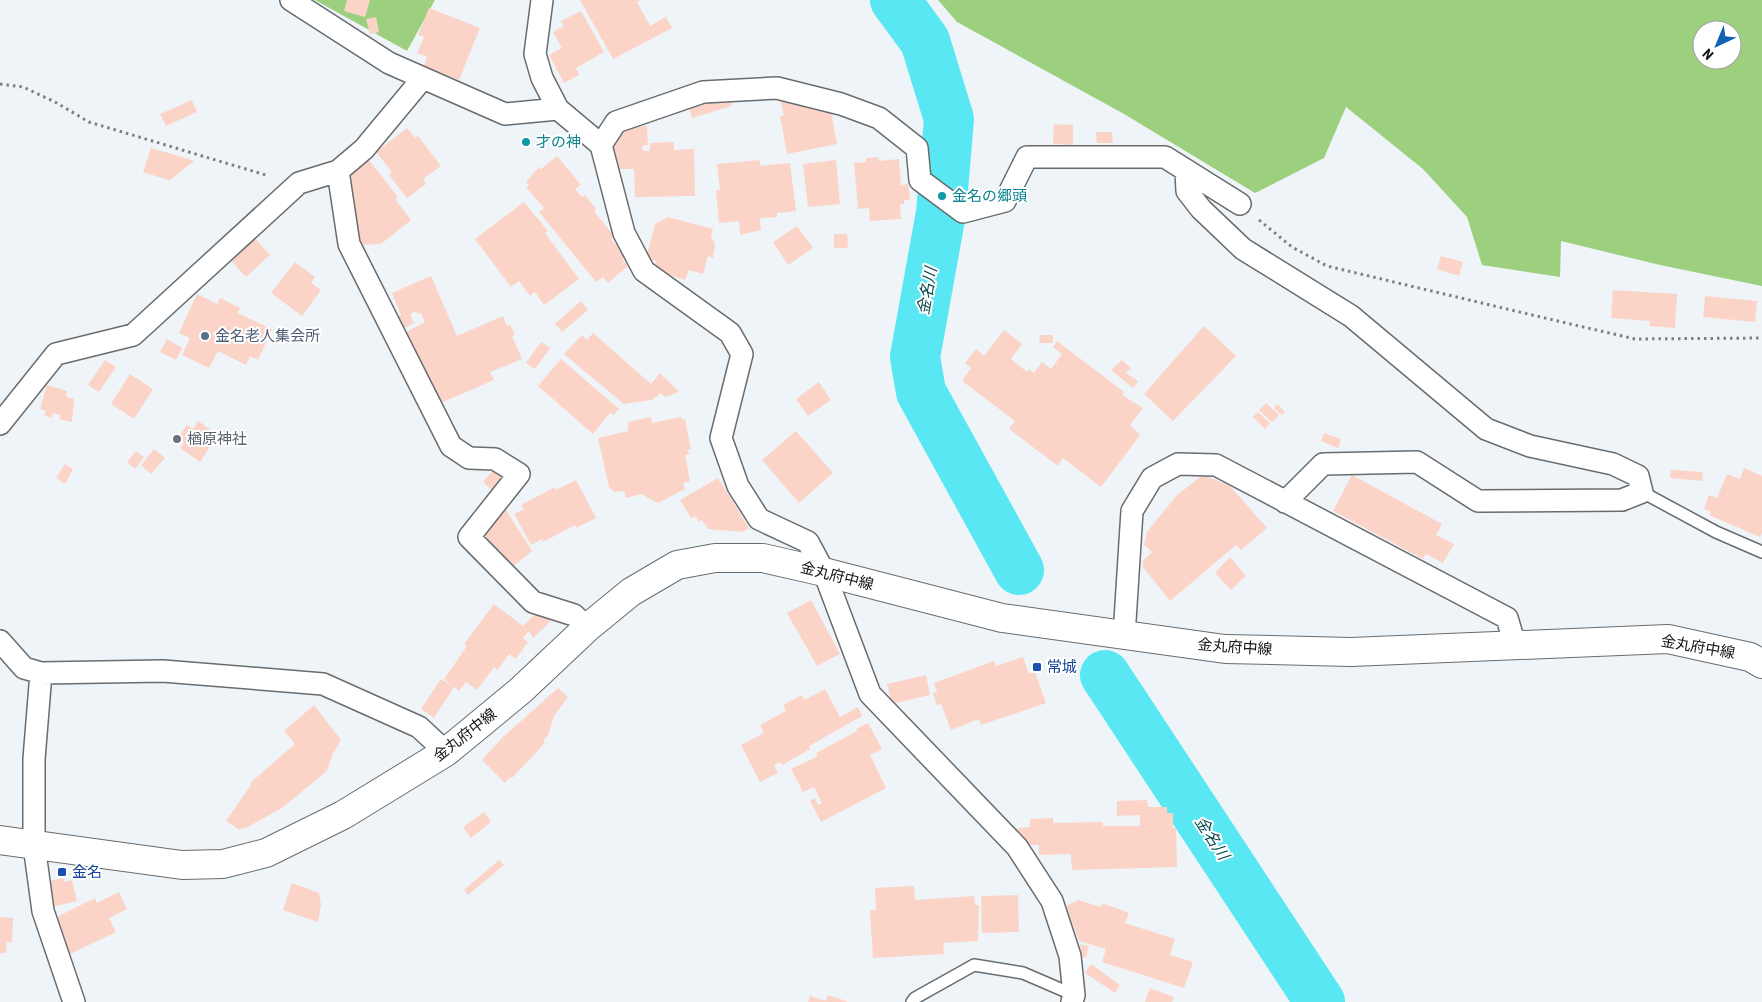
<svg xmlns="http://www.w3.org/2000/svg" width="1762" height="1002" viewBox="0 0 1762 1002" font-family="'Roboto Condensed','Noto Sans JP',sans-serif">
  <rect width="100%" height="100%" fill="#eff4f8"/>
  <path fill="#9cd07f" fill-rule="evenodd" d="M315,0H435L407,51Z
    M938,0H1762V286L1660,265L1561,241L1560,277L1482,265L1467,217L1423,169L1346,107L1324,158L1255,193L1124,114L957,22ZM1702,30H1732V60H1702Z"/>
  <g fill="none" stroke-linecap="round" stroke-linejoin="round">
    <path stroke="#58e7f3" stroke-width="50" d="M895,0L925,41L949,119L941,213L915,357L921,392L1019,570
      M1105,675L1320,1002"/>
  </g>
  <path fill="#fcd4c7" d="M347,0H370L365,17L344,11Z
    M580,0H641L637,2L650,26L666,17L672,28L613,59Z
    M429,8L480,28L459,80L424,66L427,57L417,53L424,37L418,35Z
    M581,11L604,52L576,68L579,75L564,83L549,55L562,48L553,32L564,26L561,21Z
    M376,17L379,32L370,34L366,19Z
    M728,93L732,106L692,118L688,104Z
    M780,98L830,106L837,144L787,154L780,116L784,115Z
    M192,100L197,112L166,126L160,114Z
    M1054,124L1073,125V145L1053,144Z
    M647,126L648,145L642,146L643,151H650V143L674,142V150L694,149L695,196L635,197L634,169H620L609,133L615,128Z
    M407,128L415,138L418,136L441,166L423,179L426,184L407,198L389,175L392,172L376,152Z
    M1096,132H1112L1113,143H1097Z
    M151,148L176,155L194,161L170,180H168L143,172Z
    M557,156L581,185L575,189L582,197L585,195L596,209L594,211L614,236L611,239L626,256L622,259L628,266L608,283L603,277L596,282L539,212L544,208L526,187L529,185L526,182L539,167L541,169Z
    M878,157L879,161L899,159L901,185L908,184L910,200H904V204L900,205L901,219L870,221L869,208L858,209L854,163L866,162V158Z
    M368,159L398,197L395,199L411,220L381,244L361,245L341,180Z
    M760,160V166L790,163L796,211L777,213V217L760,218L761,230L740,235L739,221L719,223L716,190H720L717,164Z
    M836,160L840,204L808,207L803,164Z
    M524,202L548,231L545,233L579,279L544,305L535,292L530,296L519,281L511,287L475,239Z
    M668,217L713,229L711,236L715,245L713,258L708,256L703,274L689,270L685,280L661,272L655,267L656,261L646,259L655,224Z
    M797,226L813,248L788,265L773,242Z
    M834,234H847L848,248H834Z
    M252,235L270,255L246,277L228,257Z
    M1441,256L1463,262L1459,276L1437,269Z
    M295,262L315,277L311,283L321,290L302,316L271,293Z
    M431,276L457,336L503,316L507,326L510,324L515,335L512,336L522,359L490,372L494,380L436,405L397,337L425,322L421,313L417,314L416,311L410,314L414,323L401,330L395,318L401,315L392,293Z
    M1613,290L1677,294L1675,328L1649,326L1650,321L1611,318Z
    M197,294L217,304L220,298L240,308L237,313L272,329L258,360L250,356L246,365L218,351L209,368L182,355L190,338L179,333Z
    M1705,296L1757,301L1755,322L1703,317Z
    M581,301L588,310L562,332L555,324Z
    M1204,326L1236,356L1173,421L1144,394Z
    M1004,330L1022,344L1011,359L1027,372L1029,369L1034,373L1042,362L1051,369L1062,354L1053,347L1057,341L1124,392L1122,395L1143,408L1130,425L1140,435L1101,487L1063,458L1058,466L1009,429L1015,421L962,381L971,368L965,363L976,349L984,356Z
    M593,333L651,384L660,373L679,392L665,397L661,393L652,400L624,404L564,354L582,335L587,340Z
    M1040,335H1053V343H1039Z
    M167,339L182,348L176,360L160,352Z
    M541,342L550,348L535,369L526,363Z
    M561,359L619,409L613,415L610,413L593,434L538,386Z
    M105,360L116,367L99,392L88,385Z
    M1122,360L1131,368L1126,373L1138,381L1133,388L1111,370Z
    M130,374L153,389L134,419L111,404Z
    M819,382L831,400L808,416L796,399Z
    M47,385L67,391L66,397L74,399L72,422L59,419L60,415L53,413L52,418L44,415L46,411L40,409Z
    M1266,403L1279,415L1272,422L1259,410Z
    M1278,404L1285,412L1282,415L1274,408Z
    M1258,412L1270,423L1265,429L1253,417Z
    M651,417L652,423L681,417L682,420L685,419L691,449L688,450L689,454L685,455L690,481L683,483L685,489L658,503L641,494L626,498L624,491L614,492L609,487L598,438L628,431V422Z
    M198,421L218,435L200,462L180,448L184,442L178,438L187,425L193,429Z
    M796,431L833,473L799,503L762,460Z
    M1324,433L1341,439L1338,448L1321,441Z
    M154,449L165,458L151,474L141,465Z
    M136,451L144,457L135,469L127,462Z
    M65,464L73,469L65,484L56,478Z
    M497,466L508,476L494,492L483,482Z
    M1744,468L1762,476V532L1760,537L1709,515L1711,512L1704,509L1709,495L1717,498L1727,474L1740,479Z
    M1671,470L1703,472L1702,481L1670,478Z
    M1203,475L1229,485L1267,528L1241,550L1236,545L1170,601L1143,567V561L1152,552L1144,545L1147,532L1177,495Z
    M1352,475L1442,524L1436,535L1454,544L1443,563L1426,554L1423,559L1333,511Z
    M718,478L749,528L743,532L708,529L702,520L699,522L695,516L691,518L680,500Z
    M576,480L596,518L576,528L575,525L543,542L542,539L531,545L514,514L524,509L521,505L555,487L556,490Z
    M504,507L532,551L511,568L480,529Z
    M1230,557L1246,576L1231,590L1215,573Z
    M811,600L840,654L817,666L787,613Z
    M494,604L523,626L541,608L556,616L533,638L529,631L523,638L528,642L516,659L509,654L498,670L494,667L477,690L466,682L459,691L444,679L467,646L464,644Z
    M1023,657L1029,674L1035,672L1046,703L981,725L979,719L951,730L941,704L937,705L933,693L937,692L934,683L994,661L996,666Z
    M926,675L930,695L892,704L887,684Z
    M441,679L454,687L434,718L421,709Z
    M558,688L568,697L554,716L548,735L543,741L545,743L512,778L510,777L505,783L482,760L503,737Z
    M825,689L840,717L858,707L862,716L809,746L810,749L782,765L780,762L774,765L778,773L760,782L741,745L764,733L760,725L786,711L783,705L802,695L804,700Z
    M314,705L341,740L332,755L327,771L282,808L244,829L242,828L240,830L226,821L251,785L250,783L295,744L284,731Z
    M868,723L882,749L870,755L886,788L821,822L810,801L815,798L818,805L822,803L814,787L803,792L791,769L818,756L816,753L857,731L856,729Z
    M1147,800L1148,807H1167V813H1173V828H1176L1177,867L1072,870L1071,854L1039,855V845H1024L1011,829L1030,827V819L1053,818V823L1103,822V826H1140V815L1117,816V801Z
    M484,812L491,822L471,838L463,827Z
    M499,860L504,865L468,895L464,890Z
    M63,878L64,882L72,880L77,901L48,908L43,882Z
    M292,883L319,893L321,905L318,922L283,910Z
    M914,886L915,900L974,896L975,905H979L978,941L943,943L944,954L873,958L870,910H876L875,888Z
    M119,892L127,909L109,918L116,932L66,956L53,919L95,898L97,903Z
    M1018,895L1019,932L982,933L981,896Z
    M1078,900L1101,907L1102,903L1129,913L1125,923L1175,939L1170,955L1193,962L1184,988L1102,962L1106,949L1079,941L1066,906Z
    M0,917L13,918L12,942H7L6,953H0Z
    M1080,944L1089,946L1086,958L1082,956Z
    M1091,964L1120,985L1115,993L1085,973Z
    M1150,988L1174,997L1172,1002H1145Z
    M828,995L849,1002H808L810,996L826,1001Z"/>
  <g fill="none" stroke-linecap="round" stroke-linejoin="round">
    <g stroke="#686c6f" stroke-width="14">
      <path id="service" d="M1642,492L1716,532L1762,552
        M912,1002L915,998L974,965L1023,973L1074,995"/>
    </g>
    <g stroke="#686c6f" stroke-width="24">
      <path id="minor" d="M291,0L389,63L505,114L558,109
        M542,0L535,54L542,78L558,109L601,145L624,233L644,271L730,333L742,354L721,438L738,486L759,519L808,542L824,572L870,694L1017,847L1052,901L1070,956L1074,995L1072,1002
        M601,145L616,122L703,92L777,88L841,104L879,118L917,148L920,180L963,212L1005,201L1027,157H1165L1240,204
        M338,171L349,244L451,446L469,458L495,459L519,474L469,537L533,602L574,615L587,628
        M1186,172L1187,191L1201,209L1243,249L1351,316L1486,429L1530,446L1613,464L1638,476L1642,492L1622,500L1478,501L1417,462L1323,464L1285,502
        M0,424L56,354L133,335L299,183L338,171L364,149L423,78
        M1124,636L1132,511L1152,478L1178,464L1216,465L1507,618L1515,645
        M0,641L24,668L41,673L163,671L323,684L419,727L446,752
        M41,673L34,759V845L43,911L74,1002"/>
    </g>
    <g stroke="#686c6f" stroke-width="30">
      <path id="secondary" d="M0,840L182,865L223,864L266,853L343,815L446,752L520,691L587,628L631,592L677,565L715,558H763L824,572L1002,618L1225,649L1351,652L1668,639L1750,657L1762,664"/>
    </g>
    <path stroke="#7c8082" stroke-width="3" stroke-dasharray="2.5 4" stroke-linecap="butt" d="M0,84L23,87L55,102L89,122L269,176
      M1259,220L1292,247L1327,266L1532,315L1635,339L1762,338"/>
    <use href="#service" stroke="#fff" stroke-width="11"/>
    <use href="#minor" stroke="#fff" stroke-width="21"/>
    <use href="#secondary" stroke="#fff" stroke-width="28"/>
  </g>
  <g fill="#0f9aa8" stroke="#fff" stroke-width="2">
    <circle cx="526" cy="142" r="5"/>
    <circle cx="942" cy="196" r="5"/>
  </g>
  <circle fill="#5c6f8a" stroke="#fff" stroke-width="2" cx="205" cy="336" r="5"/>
  <circle fill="#6b7280" stroke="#fff" stroke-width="2" cx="177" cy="439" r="5"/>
  <g fill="#1a4fb4" stroke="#fff" stroke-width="2">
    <rect x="1032" y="662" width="10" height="10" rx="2.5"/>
    <rect x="57" y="867" width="10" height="10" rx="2.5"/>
  </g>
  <g text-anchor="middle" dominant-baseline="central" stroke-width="4" stroke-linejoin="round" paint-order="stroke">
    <g font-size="15" fill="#0d838f" stroke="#fff" text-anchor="start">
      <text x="536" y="142">才の神</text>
      <text x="952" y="196">金名の郷頭</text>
    </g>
    <g font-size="15" fill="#4e5e75" stroke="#fff" text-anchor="start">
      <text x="215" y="336">金名老人集会所</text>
    </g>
    <g font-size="15" fill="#5b616d" stroke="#fff" text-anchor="start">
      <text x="187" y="439">楢原神社</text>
    </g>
    <g font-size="15" fill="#111314" stroke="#fff">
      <text transform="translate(837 576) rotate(14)">金丸府中線</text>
      <text transform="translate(1235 647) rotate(4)">金丸府中線</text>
      <text transform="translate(1698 647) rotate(10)">金丸府中線</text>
      <text transform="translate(465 735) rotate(-38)">金丸府中線</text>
    </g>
    <g font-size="15" fill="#164399" stroke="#fff" text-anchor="start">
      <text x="1047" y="667">常城</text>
      <text x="72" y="872">金名</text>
    </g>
    <g font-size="16" font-style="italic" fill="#0b4c51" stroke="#fff">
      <text transform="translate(927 291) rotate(-80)">金名川</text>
      <text transform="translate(1212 838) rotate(57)">金名川</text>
    </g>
  </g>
  <g transform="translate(1717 45) rotate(224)"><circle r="24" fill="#ffffff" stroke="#a0a1a1"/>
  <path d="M0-4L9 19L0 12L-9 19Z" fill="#1162b1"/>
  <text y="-8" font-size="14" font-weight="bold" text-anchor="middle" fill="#111314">N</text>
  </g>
</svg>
